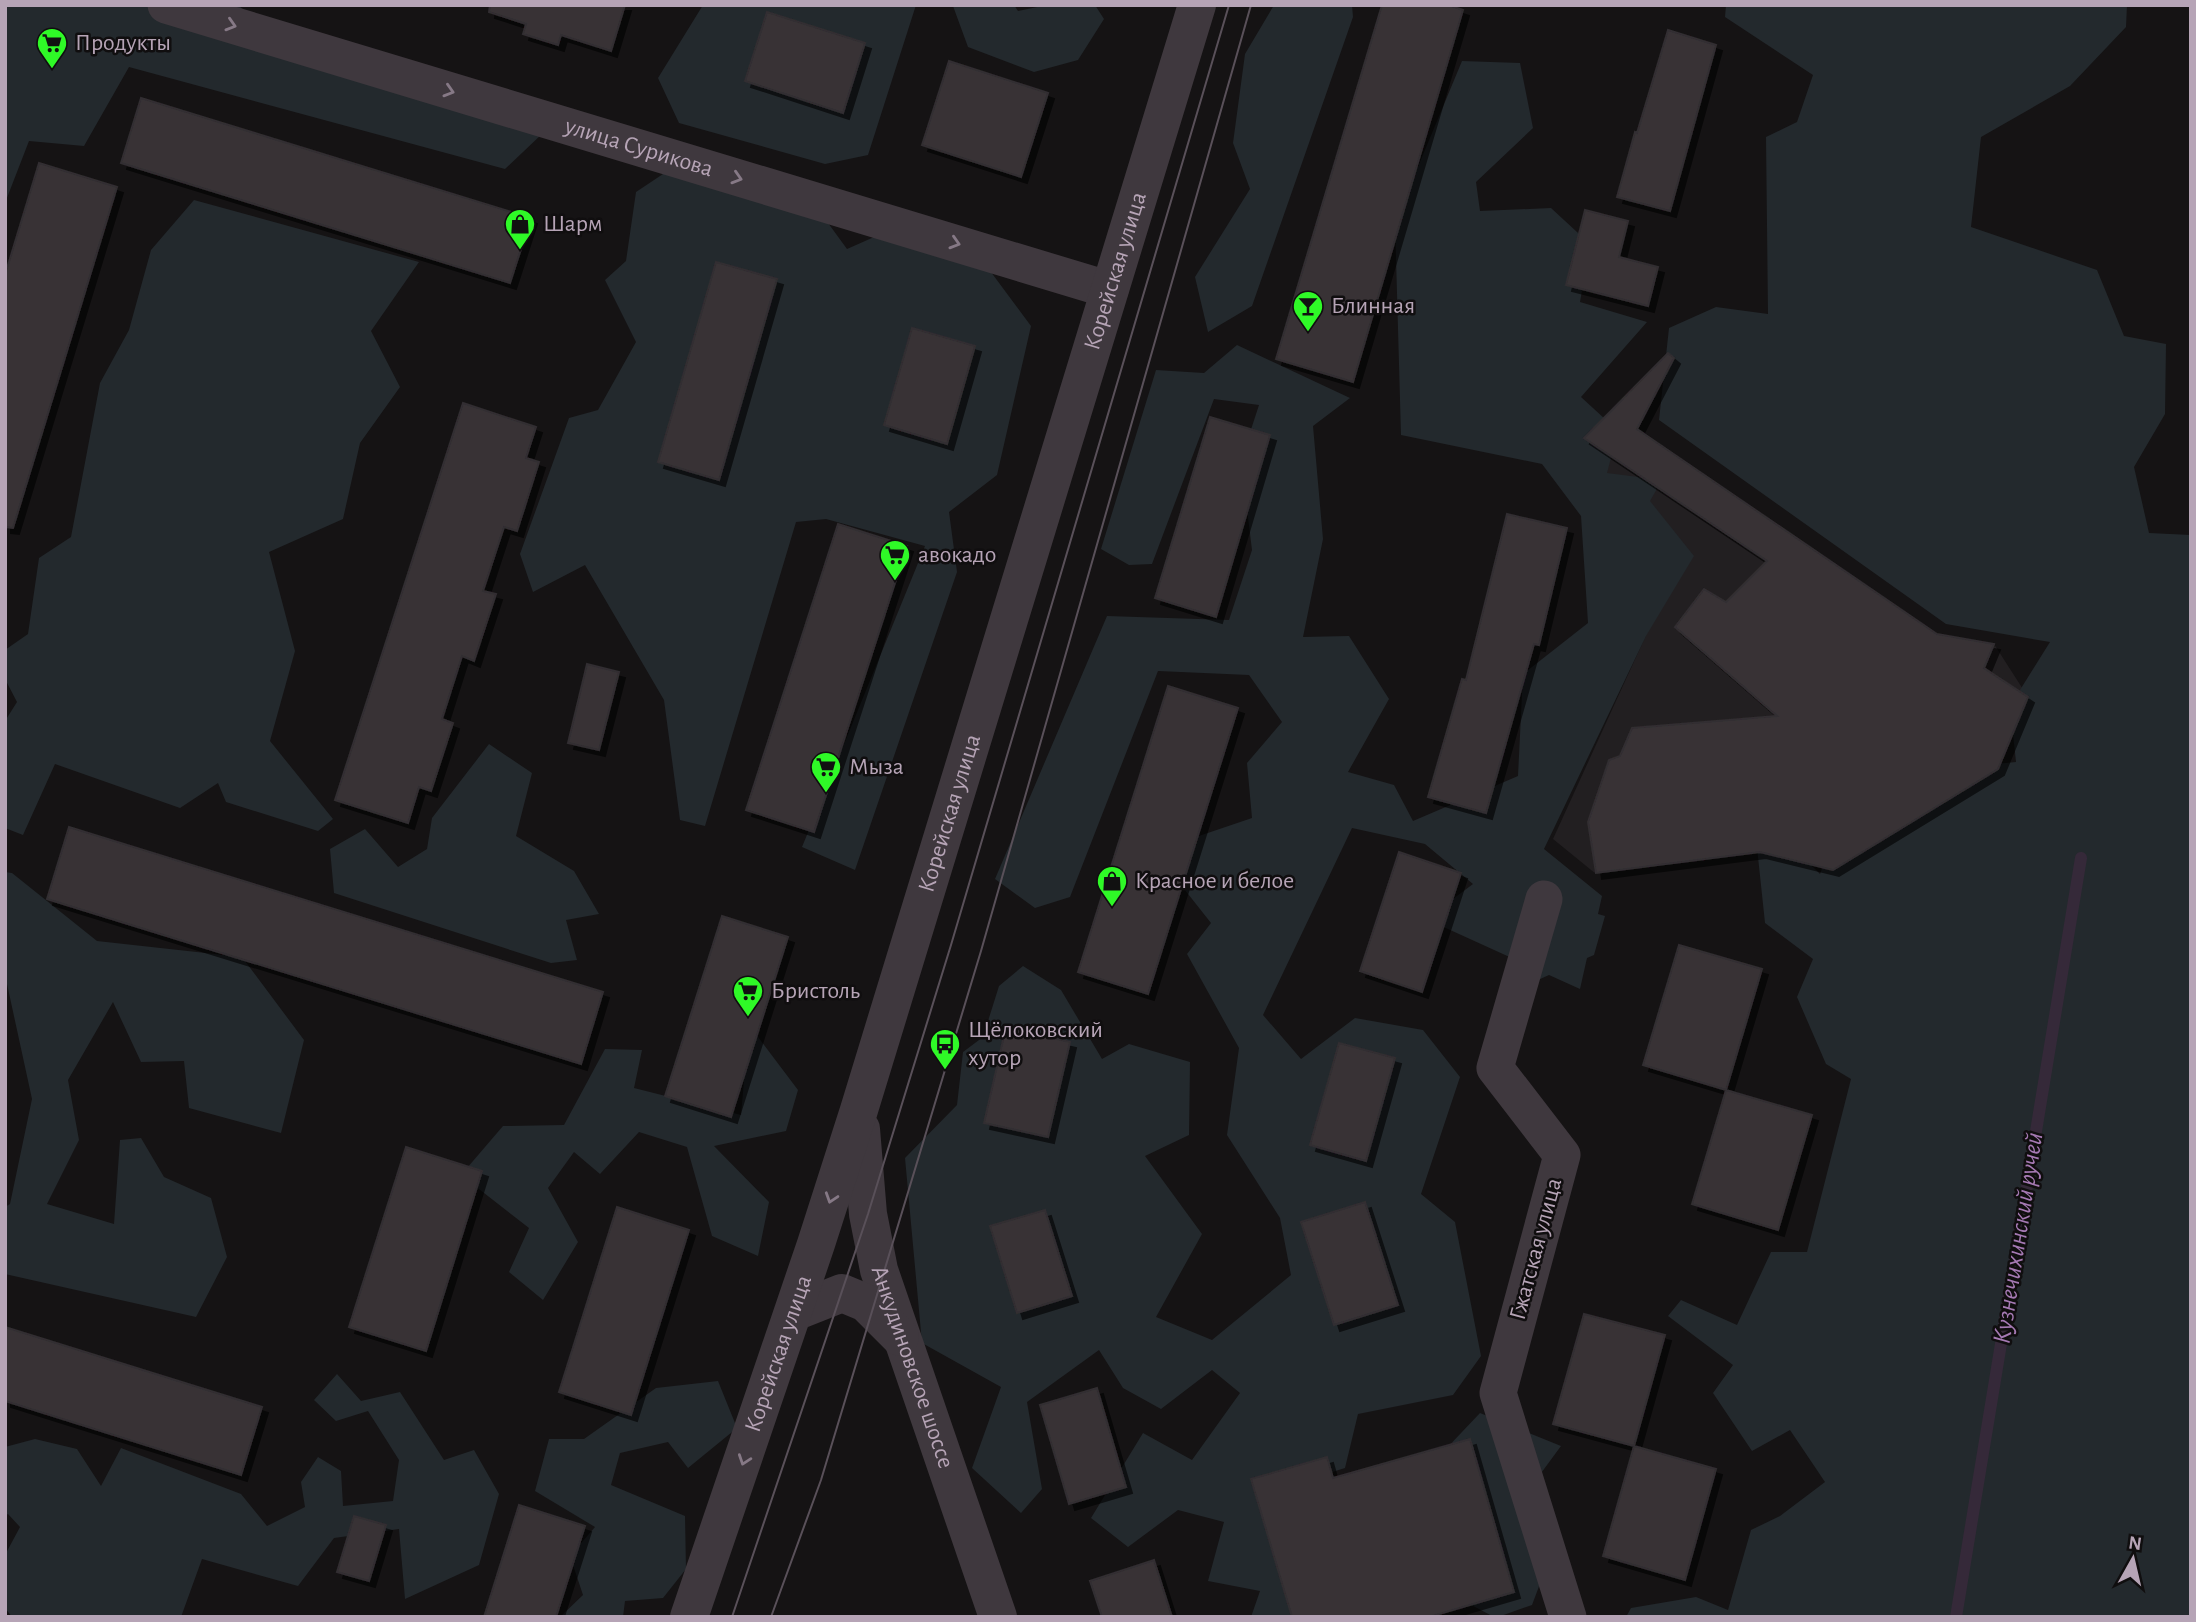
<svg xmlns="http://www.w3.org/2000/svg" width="2196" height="1622" viewBox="0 0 2196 1622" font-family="'Alegreya Sans',sans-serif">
  <defs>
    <filter id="shadow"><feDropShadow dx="6" dy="6" stdDeviation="0" flood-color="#0009"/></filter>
  </defs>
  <rect width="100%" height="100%" fill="#151314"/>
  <path fill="#221f21" d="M1633,389L1651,402L1638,429L1937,634L1994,644L2028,697L1760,852L1596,874L1553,839L1684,552L1573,461Z"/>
  <path fill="#23292d" d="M5,5H238L270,32L543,133L505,169L129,67L84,146L29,141L5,203Z
    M703,5H916L868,155L825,164L679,123L658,78Z
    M1014,5L1018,11L1047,5H1095L1104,19L1078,60L1034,72L968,47L953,6Z
    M1274,5H1352L1353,17L1252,306L1208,332L1195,277L1250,189L1233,143L1245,54Z
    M1726,5H2127L2126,27L2070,86L1981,137L1971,227L2097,270L2124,336L2166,344L2165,414L2134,467L2149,533L2191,535V1617H1626L1631,1608L1696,1597L1728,1610L1751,1530L1780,1516L1825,1482L1790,1430L1752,1451L1713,1393L1733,1365L1668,1316L1681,1300L1737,1325L1771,1252H1807L1851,1079L1826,1064L1797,997L1813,959L1765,923L1756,838L1782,836L1820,874L1840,822L1944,769L2016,762L2010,706L2050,642L1946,624L1659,420L1669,328L1716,307L1768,314L1766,137L1797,122L1813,75L1725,17Z
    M1462,61L1520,63L1533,128L1476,182L1480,211L1551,208L1590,244L1580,302L1647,322L1581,397L1618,431L1607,473L1662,480L1650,501L1694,556L1646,636L1544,849L1602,896L1598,914L1605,916L1594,955L1587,958L1580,989L1549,975L1538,980L1540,971L1426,919L1473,884L1425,844L1352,828L1263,1015L1301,1059L1355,1018L1423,1030L1460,1077L1421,1194L1455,1222L1481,1356L1453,1395L1358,1414L1345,1468L1285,1487L1334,1617H1251L1260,1591L1208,1581L1224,1522L1178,1510L1128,1547L1091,1518L1143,1433L1192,1460L1240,1393L1212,1370L1161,1409L1123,1388L1099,1350L1027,1402L1042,1489L1021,1513L972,1468L1001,1387L922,1343L905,1158L957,1105L963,1052L983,1037L999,986L1023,966L1061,990L1102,1059L1129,1044L1190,1062L1189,1135L1145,1156L1202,1234L1156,1317L1212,1340L1291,1275L1280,1218L1227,1135L1239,1048L1187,954L1211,923L1177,880L1190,839L1252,818L1247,763L1282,722L1249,675L1158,671L1070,897L1035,908L995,879L1107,616L1229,620L1252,550L1241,460L1259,405L1214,399L1152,564L1129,565L1101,549L1156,370L1204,373L1237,345L1350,398L1313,426L1323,539L1303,637L1349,636L1389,699L1348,772L1394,785L1413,821L1518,776L1523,674L1588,623L1581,516L1542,464L1401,435L1395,222Z
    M684,160L796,179L847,249L908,222L965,237L1031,326L997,475L949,512L957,572L855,870L802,847L925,546L826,519L796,522L705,826L680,820L664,700L585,565L533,592L520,554L569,418L598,410L636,342L605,280L626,261L636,192Z
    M194,200L419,262L371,331L400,387L360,443L343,519L269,552L295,651L270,741L333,819L318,831L226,802L218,783L180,808L55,764L23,835L5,828V721L17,702L5,679V650L28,634L39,558L71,537L100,383L129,330L151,250Z
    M489,744L532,773L516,836L574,871L599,914L566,920L577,960L551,963L334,893L330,849L365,829L398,867L427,849L432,818Z
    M5,872L12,873L97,941L242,957L304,1040L281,1133L189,1108L184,1061L141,1062L113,1002L68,1080L79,1140L47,1204L114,1224L120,1140L141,1138L164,1177L211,1198L227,1257L196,1317L5,1274V1207L10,1204L32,1099L7,984H5Z
    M749,1025L798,1090L786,1131L714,1146L769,1202L758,1256L712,1236L687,1147L639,1132L600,1174L574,1152L548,1188L578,1242L543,1300L509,1272L529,1228L461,1175L503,1126L564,1125L605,1049L642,1050L634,1088L741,1115Z
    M337,1374L361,1401L400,1392L444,1460L474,1450L499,1494L479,1565L405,1599L399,1529L334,1538L298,1586L202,1559L181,1617H12L5,1608V1555L20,1527L8,1514L5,1516V1447L35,1439L77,1449L101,1486L121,1448L241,1494L267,1526L305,1507L301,1482L318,1457L341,1471L343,1506L393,1501L399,1460L368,1411L336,1421L314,1400Z
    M718,1381L737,1428L688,1468L668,1442L620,1453L611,1485L685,1516L686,1569L663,1598L625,1601L623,1617H560L583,1595L570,1556L595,1527L535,1491L549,1439H584L656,1388Z
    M1480,1413L1561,1446L1536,1480L1558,1536L1532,1605L1498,1617H1494L1445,1591L1424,1472Z"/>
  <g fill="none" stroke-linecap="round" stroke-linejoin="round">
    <path stroke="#352939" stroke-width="12" d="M1956,1617L2081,858"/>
  </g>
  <path fill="#373336" stroke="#312d30" stroke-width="2" filter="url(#shadow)" d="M490,5H625L611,51L561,35L558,45L523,34L526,24L489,12Z
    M1382,5H1448L1463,10L1353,382L1276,359Z
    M767,12L865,43L843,113L745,81Z
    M1668,30L1716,45L1670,211L1617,197L1635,132L1637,133Z
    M949,61L1048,93L1021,177L922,145Z
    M141,98L531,218L510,283L121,163Z
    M39,163L117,187L13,528L5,527V275Z
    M1585,210L1628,221L1619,257L1658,267L1648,306L1566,285Z
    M716,262L777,279L719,480L658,462Z
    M912,328L975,346L947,444L884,425Z
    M1668,353L1674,358L1637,429L1937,634L1994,644L1984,668L2028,697L1998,769L1833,870L1760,852L1596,873L1588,822L1609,760L1620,756L1632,728L1777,716L1675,627L1704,589L1726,602L1767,561L1584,438Z
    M463,403L536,427L526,458L539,462L517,531L504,527L483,591L496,594L474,661L462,656L442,719L453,723L431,791L419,787L408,823L335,800Z
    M1210,417L1270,435L1216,617L1155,598Z
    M1507,514L1567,528L1539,645L1534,644L1486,813L1428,797L1462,679L1466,680Z
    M838,524L907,546L814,832L746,810Z
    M587,664L619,672L599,750L568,743Z
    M1168,686L1238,708L1148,994L1078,972Z
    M69,827L603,992L581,1064L47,899Z
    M1399,852L1461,873L1422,992L1360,971Z
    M722,916L788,937L731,1117L665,1096Z
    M1679,945L1762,969L1726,1090L1643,1065Z
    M1006,1027L1070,1042L1048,1137L984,1123Z
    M1339,1043L1395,1058L1366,1161L1310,1145Z
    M1726,1090L1812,1115L1778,1230L1692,1204Z
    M406,1147L482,1171L426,1351L349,1327Z
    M1365,1202L1398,1305L1334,1325L1301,1222Z
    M617,1207L689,1230L631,1415L559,1392Z
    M1045,1210L1072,1296L1017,1313L990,1226Z
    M1584,1314L1665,1335L1634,1446L1553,1424Z
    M5,1327L262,1407L241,1475L5,1401Z
    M1097,1388L1126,1487L1069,1504L1040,1405Z
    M1470,1439L1514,1592L1429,1617H1292L1251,1479L1327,1457L1333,1478Z
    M1634,1446L1716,1469L1685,1580L1603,1556Z
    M519,1505L585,1526L556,1617H484Z
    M354,1516L386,1525L369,1581L337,1572Z
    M1154,1560L1172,1617H1102L1090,1581Z"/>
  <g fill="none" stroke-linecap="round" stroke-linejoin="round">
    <g stroke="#3f383e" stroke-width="37">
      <path id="s1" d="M166,5L1110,290"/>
      <path d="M1544,899L1495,1068L1562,1155L1498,1393L1568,1617"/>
    </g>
    <g stroke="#3f383e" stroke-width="38">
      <path id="s2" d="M861,1129L868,1214L879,1270L998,1617"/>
      <path d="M794,1312L842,1293L866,1303L900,1337"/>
      <path id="s3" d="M689,1617L816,1244L859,1110L1197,5"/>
    </g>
    <path stroke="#595059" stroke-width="2" d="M732,1617L868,1214L951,945L1229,5
      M771,1617L821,1480L981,951L1251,5"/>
  </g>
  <defs><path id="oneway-chevron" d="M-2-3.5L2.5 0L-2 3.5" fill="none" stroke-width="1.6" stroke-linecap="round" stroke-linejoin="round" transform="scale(1.75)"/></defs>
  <g stroke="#867986">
    <use href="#oneway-chevron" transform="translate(231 25) rotate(17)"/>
    <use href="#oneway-chevron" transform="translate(449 91) rotate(17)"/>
    <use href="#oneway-chevron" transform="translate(737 178) rotate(17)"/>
    <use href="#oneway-chevron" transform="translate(955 243) rotate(17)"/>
    <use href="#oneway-chevron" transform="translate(831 1198) rotate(108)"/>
    <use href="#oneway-chevron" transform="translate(744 1460) rotate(109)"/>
  </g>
  <defs>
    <g id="supermarket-pin" transform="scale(1.575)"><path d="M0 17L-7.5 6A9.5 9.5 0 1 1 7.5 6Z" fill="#2ff927" stroke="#100e0f"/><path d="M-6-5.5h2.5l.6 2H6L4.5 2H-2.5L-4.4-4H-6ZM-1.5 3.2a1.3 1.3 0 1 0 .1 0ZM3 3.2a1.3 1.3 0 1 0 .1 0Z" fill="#111"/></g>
    <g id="shop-pin" transform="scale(1.575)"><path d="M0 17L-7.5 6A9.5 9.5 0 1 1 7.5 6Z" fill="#2ff927" stroke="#100e0f"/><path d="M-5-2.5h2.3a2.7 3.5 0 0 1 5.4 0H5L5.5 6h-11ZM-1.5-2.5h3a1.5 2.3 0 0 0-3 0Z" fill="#111"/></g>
    <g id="bar-pin" transform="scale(1.575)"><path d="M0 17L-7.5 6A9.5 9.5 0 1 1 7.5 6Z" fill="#2ff927" stroke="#100e0f"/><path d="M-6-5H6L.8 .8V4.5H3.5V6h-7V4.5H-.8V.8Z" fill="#111"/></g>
    <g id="bus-pin" transform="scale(1.575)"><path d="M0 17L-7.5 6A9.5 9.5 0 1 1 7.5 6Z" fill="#2ff927" stroke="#100e0f"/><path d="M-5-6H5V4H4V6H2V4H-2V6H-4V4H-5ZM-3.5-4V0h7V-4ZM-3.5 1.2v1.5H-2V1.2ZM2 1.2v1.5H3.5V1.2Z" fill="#111"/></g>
  </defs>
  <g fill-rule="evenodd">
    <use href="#supermarket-pin" x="52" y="43"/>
    <use href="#shop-pin" x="520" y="224"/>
    <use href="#bar-pin" x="1308" y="306"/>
    <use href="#supermarket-pin" x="895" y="555"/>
    <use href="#supermarket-pin" x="826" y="767"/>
    <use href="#shop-pin" x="1112" y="881"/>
    <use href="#supermarket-pin" x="748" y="991"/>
    <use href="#bus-pin" x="945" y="1044"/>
  </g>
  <g text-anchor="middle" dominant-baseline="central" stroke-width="5" stroke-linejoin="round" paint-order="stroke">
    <g font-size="24" fill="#b6a4b6" stroke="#100e0f" text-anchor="start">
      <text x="75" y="43">Продукты</text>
      <text x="543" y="224">Шарм</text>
      <text x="1331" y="306">Блинная</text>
      <text x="918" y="555">авокадо</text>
      <text x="849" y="767">Мыза</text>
      <text x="1135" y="881">Красное и белое</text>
      <text x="771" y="991">Бристоль</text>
      <text x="968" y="1030">Щёлоковский<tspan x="968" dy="28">хутор</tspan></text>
    </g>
    <g font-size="24" fill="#b6a4b6" stroke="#100e0f">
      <text stroke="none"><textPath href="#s1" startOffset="494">улица Сурикова</textPath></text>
      <text stroke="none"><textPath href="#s3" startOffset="1412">Корейская улица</textPath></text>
      <text stroke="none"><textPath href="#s3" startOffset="845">Корейская улица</textPath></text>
      <text transform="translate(1536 1249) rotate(-75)">Гжатская улица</text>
      <text stroke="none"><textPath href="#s3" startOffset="278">Корейская улица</textPath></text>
      <text stroke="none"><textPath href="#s2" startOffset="245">Анкудиновское шоссе</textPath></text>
    </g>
    <g font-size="26" font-style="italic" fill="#a579b3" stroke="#100e0f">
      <text transform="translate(2018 1238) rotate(-81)">Кузнечихинский ручей</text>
    </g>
  </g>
  <rect width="2196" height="1622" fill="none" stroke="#b6a4b6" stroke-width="14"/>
  <g transform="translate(2133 1559) rotate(8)" stroke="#100e0f" stroke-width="5" paint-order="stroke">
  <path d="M0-5L12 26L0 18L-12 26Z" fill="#b6a4b6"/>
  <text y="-10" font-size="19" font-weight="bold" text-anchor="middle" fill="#b6a4b6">N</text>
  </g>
</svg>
